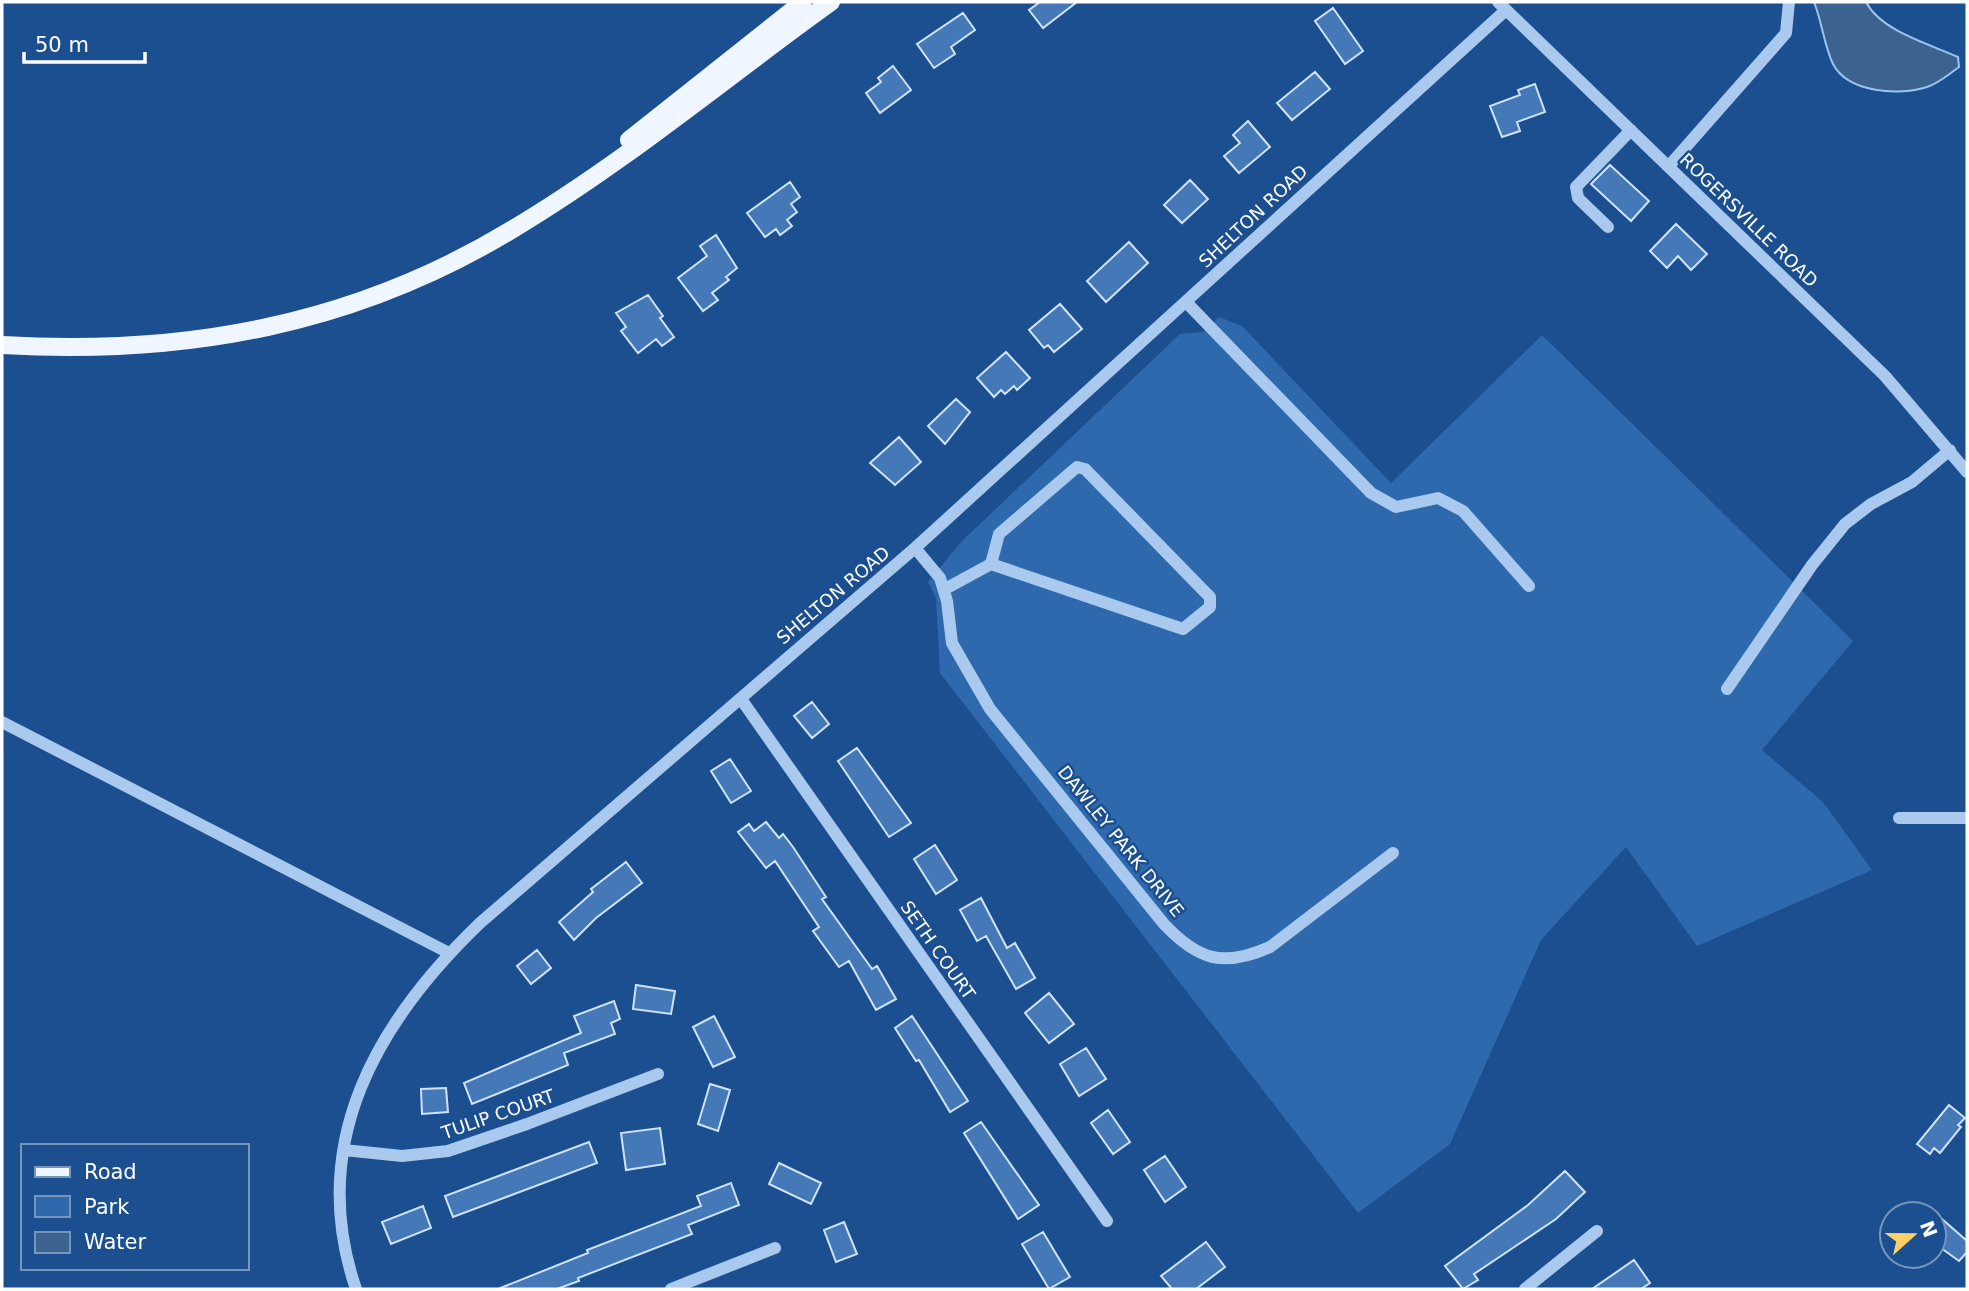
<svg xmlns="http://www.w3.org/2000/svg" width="1969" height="1291" viewBox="0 0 1969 1291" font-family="'DejaVu Sans',sans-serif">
  <rect width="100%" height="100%" fill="#1b4f8f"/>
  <path fill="#2e69ad" d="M1219,317L1242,326L1391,483L1542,335L1853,641L1762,750L1823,802L1872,870L1697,946L1626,847L1541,940L1450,1144L1358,1213L940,673L936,598L928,582L962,541L1180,334L1203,332Z"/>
  <path fill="#3c6290" stroke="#9cc4f0" stroke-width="2" d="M1814,2H1866C1881,31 1929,44 1958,57L1959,67C1949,74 1939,83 1927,87C1900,96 1848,93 1833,64C1824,45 1822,22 1814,2Z"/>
  <path fill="#4478b7" stroke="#cfe3fa" stroke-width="2" d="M1040,2H1077L1043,28L1029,10Z
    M1333,8L1363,51L1345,64L1315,21Z
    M963,13L975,30L951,47L955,54L934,68L917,44Z
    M893,66L911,90L880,113L866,93L881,82L878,78Z
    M1315,72L1330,89L1292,120L1277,103Z
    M1535,84L1545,112L1517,122L1520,131L1502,137L1490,106L1520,95L1518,90Z
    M1248,121L1270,147L1239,173L1224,156L1240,143L1233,135Z
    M1610,165L1649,201L1631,221L1591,184Z
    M1190,180L1208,199L1182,223L1164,205Z
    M790,182L800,197L791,204L797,212L787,220L792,226L780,235L776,229L765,237L747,213Z
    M1676,224L1707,254L1691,270L1678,256L1667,268L1650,251Z
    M716,235L737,268L726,277L729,280L712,293L718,300L703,311L678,278L707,256L700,246Z
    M1129,242L1148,263L1106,302L1087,281Z
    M648,295L663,316L660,318L674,337L662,346L656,339L638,353L621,331L626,327L616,313Z
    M1060,304L1082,329L1054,352L1048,345L1044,348L1029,330Z
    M1006,352L1030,378L1017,390L1014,386L1005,394L1001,390L994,397L977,378Z
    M956,399L970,412L945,444L928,426Z
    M899,437L921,462L895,485L870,463Z
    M812,702L829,724L812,738L794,716Z
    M857,748L911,823L889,837L838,761Z
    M730,759L751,791L731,803L711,771Z
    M766,822L779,838L783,834L793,847L826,897L822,899L872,969L877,966L896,999L876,1010L849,961L839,967L813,931L819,927L775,861L766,868L738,832L749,824L754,831Z
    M935,845L957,880L936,894L914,859Z
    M626,862L642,883L596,918L574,940L559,922L593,892L591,889Z
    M981,898L1007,948L1015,943L1035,978L1016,989L986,936L977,941L960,910Z
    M537,950L551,968L531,984L517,966Z
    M636,985L675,991L671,1014L633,1009Z
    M1049,993L1074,1024L1049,1043L1025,1013Z
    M614,1001L620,1019L611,1023L615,1034L564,1053L568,1065L472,1104L464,1083L581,1033L574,1016Z
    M714,1016L735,1057L713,1067L693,1027Z
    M912,1016L968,1101L950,1112L919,1060L916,1061L895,1028Z
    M1086,1048L1106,1079L1079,1096L1060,1064Z
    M710,1084L730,1090L718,1131L698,1124Z
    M446,1088L448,1112L422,1114L421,1089Z
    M1949,1105L1965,1118L1958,1125L1961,1127L1940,1153L1934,1148L1930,1154L1917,1144Z
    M1108,1110L1130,1142L1113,1154L1091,1123Z
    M981,1122L1039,1205L1018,1219L964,1133Z
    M660,1128L665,1164L626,1170L621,1133Z
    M589,1142L597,1163L453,1217L445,1196Z
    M1165,1156L1186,1187L1165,1202L1144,1170Z
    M779,1163L821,1183L811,1204L769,1184Z
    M1565,1171L1585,1192L1556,1219L1474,1274L1478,1280L1463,1289L1445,1266L1528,1205Z
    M731,1183L739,1205L688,1225L692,1234L578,1278L579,1281L557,1289H498L588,1253L587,1250L701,1206L697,1196Z
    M423,1206L431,1228L391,1244L382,1222Z
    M1942,1219L1967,1241V1252L1959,1261L1941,1248L1934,1256V1228Z
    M844,1222L857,1254L836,1262L824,1230Z
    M1043,1232L1070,1277L1049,1289L1022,1244Z
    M1206,1242L1225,1267L1196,1289H1172L1161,1276Z
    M1634,1260L1650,1283L1641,1289H1592Z"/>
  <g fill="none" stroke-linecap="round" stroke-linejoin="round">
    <path stroke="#a9c9ee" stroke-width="12" d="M1498,2L1885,376L1967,472
      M1669,166L1786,33L1789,2
      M1608,227L1578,198L1576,187L1631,130
      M1186,302L1371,493L1396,507L1438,498L1463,511L1529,586
      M915,548L940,578L947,601L952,643L990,709L1164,924C1198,960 1223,968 1270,947L1393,853
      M945,589L991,564L999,534L1077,467L1085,469L1203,590L1210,597V607L1183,629L991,564
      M1727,689L1812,565L1845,524L1871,504L1912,482L1950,450
      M741,699L1107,1221
      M2,722L449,953
      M1899,818H1967
      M344,1150L402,1156L448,1151L527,1124L658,1074
      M356,1289C306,1143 377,1022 480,923L915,548L1506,10
      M671,1289L775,1248
      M1525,1289L1597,1231"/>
    <path stroke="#f0f6ff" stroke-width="18" d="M629,140L803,2
      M2,345C185,356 355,325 513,229C625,162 725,78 831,2"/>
  </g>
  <g text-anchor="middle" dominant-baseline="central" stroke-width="5" stroke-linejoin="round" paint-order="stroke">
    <g font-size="18" fill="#fff" stroke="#1b4f8f">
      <text transform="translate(1253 216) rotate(-43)">SHELTON ROAD</text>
      <text transform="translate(1749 220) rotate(44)">ROGERSVILLE ROAD</text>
      <text transform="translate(833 595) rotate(-40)">SHELTON ROAD</text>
      <text transform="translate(1121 841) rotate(51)">DAWLEY PARK DRIVE</text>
      <text transform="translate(938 950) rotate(55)">SETH COURT</text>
      <text transform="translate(498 1114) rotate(-19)">TULIP COURT</text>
    </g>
  </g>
  <rect width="1969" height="1291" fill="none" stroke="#ffffff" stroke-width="7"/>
  <rect x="21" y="1144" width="228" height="126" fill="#1b4f8f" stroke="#7695bc" stroke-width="2"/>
  <rect x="35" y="1167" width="35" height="10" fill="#f0f6ff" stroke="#7695bc" stroke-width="2"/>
  <text x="84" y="1179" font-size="21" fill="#ffffff">Road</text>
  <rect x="35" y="1196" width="35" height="21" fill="#2e69ad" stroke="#7695bc" stroke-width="2"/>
  <text x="84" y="1214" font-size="21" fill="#ffffff">Park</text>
  <rect x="35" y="1232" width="35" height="21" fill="#3c6290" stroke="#7695bc" stroke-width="2"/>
  <text x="84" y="1249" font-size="21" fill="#ffffff">Water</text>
  <g transform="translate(1913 1235) rotate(69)"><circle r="33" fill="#1b4f8f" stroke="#7695bc" stroke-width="2"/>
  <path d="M0-5L12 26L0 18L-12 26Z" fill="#ffd166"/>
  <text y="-10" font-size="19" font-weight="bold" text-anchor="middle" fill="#ffffff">N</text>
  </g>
  <path d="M24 52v10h121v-10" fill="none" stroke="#ffffff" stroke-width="3.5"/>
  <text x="35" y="52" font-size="21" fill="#ffffff" stroke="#1b4f8f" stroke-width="5" paint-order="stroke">50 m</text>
</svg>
